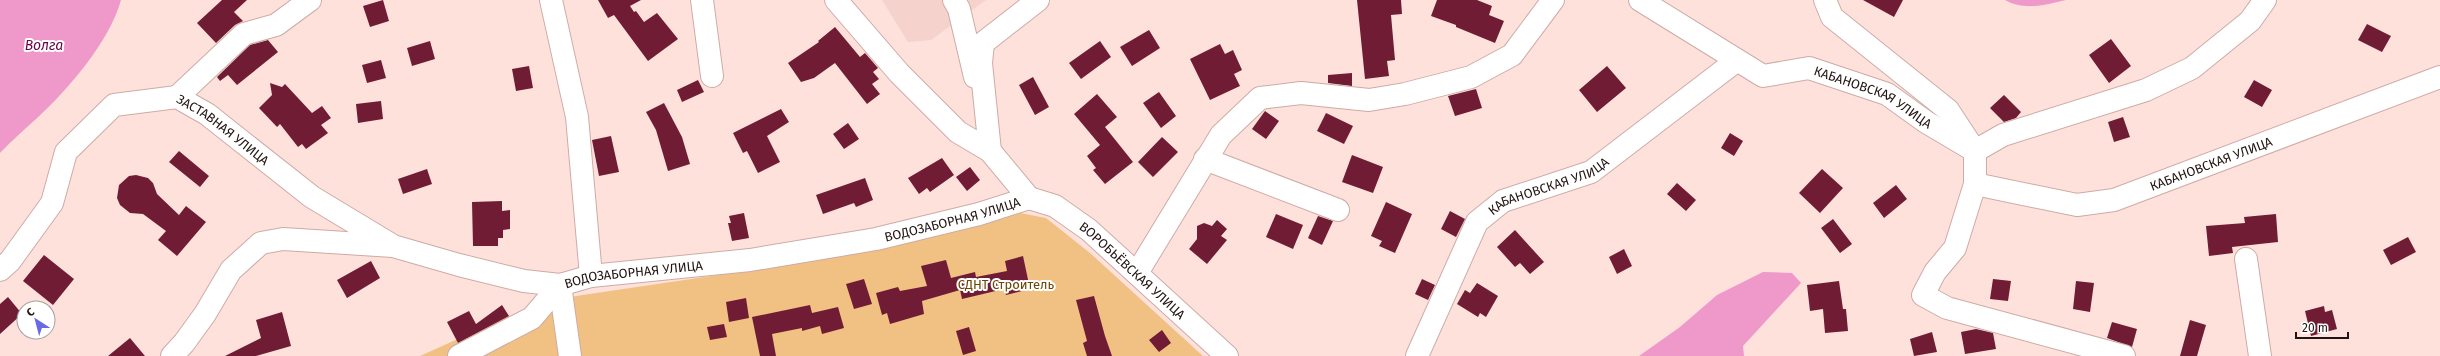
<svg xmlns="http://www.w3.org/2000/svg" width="2440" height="356" viewBox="0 0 2440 356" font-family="'Fira Sans',sans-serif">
  <rect width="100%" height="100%" fill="#ffe1dc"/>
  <path fill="#f6d2cc" d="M882,0H986L931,40L908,42Z"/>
  <path fill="#f1c183" d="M1004,210L1046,218L1090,253L1203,356H420L529,307L576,296L752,270Z"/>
  <path fill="#ee99ca" d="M0,0H121C110,41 67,91 36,119C24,130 11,141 0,153Z
    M2005,0H2066C2045,5 2025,11 2005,0Z
    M1763,272L1792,273L1801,283L1743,346L1744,356H1639L1680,327L1717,295Z"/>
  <path fill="#701c35" d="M222,0H247L234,12L243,21L235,25L216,43L197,23Z
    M383,0L389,21L370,27L363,6Z
    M598,0H641L630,6L634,12L636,11L644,22L657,13L678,39L648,61L614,15L608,18Z
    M1357,0H1401L1402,14L1391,15L1395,60L1387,61L1389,76L1365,79Z
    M1437,0H1477L1492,6L1489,15L1504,21L1495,43L1456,27V25L1431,16Z
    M1863,0H1903L1894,17Z
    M2367,24L2391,36L2382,52L2358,40Z
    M835,27L860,57L865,53L878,68L873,72L879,79L872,84L880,94L867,104L835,63L814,78L801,82L788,63L819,42L818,41Z
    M1149,30L1160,48L1132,66L1120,47Z
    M2111,39L2131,66L2109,83L2089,55Z
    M268,40L278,52L237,85L228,75L220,81L217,77L250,45Z
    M430,41L435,59L412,66L407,48Z
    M1100,41L1111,57L1081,79L1069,63Z
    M1220,44L1225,54L1233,50L1242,70L1234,74L1240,86L1210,100L1190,59Z
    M381,60L386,78L367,83L362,65Z
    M529,66L533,88L516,91L512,69Z
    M1607,66L1626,88L1597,112L1579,90Z
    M1352,73V86L1328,83V75Z
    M1033,77L1049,107L1035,115L1019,85Z
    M698,80L704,92L682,102L677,90Z
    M2254,80L2272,90L2262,107L2244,97Z
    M270,83L282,87L285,84L312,113L322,106L331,118L321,125L328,133L306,149L302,144L298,147L280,124L277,127L259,108L272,95Z
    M1476,89L1482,108L1455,116L1448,96Z
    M1159,92L1176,116L1161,128L1143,103Z
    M1097,94L1117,117L1105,127L1133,162L1105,184L1093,170L1096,168L1087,156L1100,145L1074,114Z
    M2004,95L2021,112L2016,118L2004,122L1990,108Z
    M381,101L383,119L358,123L356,104Z
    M664,103L682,137L690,164L668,171L656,130L646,112Z
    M781,109L789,122L767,136L780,162L758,173L747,151L743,153L733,133Z
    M1265,111L1279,121L1266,139L1252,129Z
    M1326,113L1353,126L1344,144L1317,131Z
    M2123,117L2130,137L2114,142L2108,122Z
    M848,123L859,139L844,149L833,134Z
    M1730,133L1743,141L1734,156L1721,148Z
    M611,136L619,172L599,176L592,140Z
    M1162,137L1178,152L1153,177L1138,162Z
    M179,151L209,176L200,187L169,162Z
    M1352,155L1383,167L1373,193L1342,182Z
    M942,158L954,175L930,192L927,188L919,194L908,178Z
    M970,167L980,180L967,191L956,177Z
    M427,169L432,184L403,194L398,179Z
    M1822,169L1843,188L1820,213L1799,193Z
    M136,175L148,178L153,183L157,194L179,215L186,206L206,222L177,256L158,240L166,231L143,214L130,213L120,205L117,198L119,185L129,176Z
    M865,178L873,200L856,207L854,203L823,214L816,195Z
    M1677,183L1696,200L1686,211L1667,194Z
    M1896,185L1907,199L1884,218L1873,203Z
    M502,201V211L510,210V229L503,230V238H498V246H473L472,202Z
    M1386,202L1412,214L1395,253L1379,246L1382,241L1371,236Z
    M1450,211L1465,219L1456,237L1441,229Z
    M744,213L749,238L732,241L728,223H731L729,216Z
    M1276,214L1303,225L1293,249L1266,237Z
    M2276,214L2278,242L2232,247L2233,253L2209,256L2206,226L2245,223L2244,217Z
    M1318,216L1333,221L1322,245L1308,238Z
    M1833,219L1852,244L1840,253L1821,228Z
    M1217,220L1227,229L1221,236L1227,240L1207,264L1189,249L1197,239V226L1204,223L1212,226Z
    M1515,230L1544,262L1530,274L1520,263L1515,267L1497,247Z
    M2408,237L2416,252L2391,265L2383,250Z
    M1624,249L1632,266L1617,274L1609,257Z
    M44,255L74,279L53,305L23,281Z
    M1023,256L1030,289L1006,295L1004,289L962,299L960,290L922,301L924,314L890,324L887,313L882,315L876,293L898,287L900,291L927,286L921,266L946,260L951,278L975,272L976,277L1007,271L1005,261Z
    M371,261L380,278L347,298L337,280Z
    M864,279L872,304L854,309L846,284Z
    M1422,279L1435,285L1428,300L1415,294Z
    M1993,279L2011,281L2008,301L1990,299Z
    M1839,281L1843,309H1846L1848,331L1825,333L1823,309L1810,311L1807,285Z
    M2076,281L2094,283L2090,312L2073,309Z
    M1477,283L1498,296L1486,317L1480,313L1478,317L1457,304L1465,290L1470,293Z
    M1094,296L1105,336L1112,356H1087L1083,343L1087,341L1076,300Z
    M8,297L22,314L0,334V304Z
    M746,298L749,318L729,322L726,302Z
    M502,305L509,316L458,343L447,322L469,311L476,324Z
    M810,305L812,313L838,307L844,328L822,334L820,326L802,331V328L772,334L776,356H760L752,317Z
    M2324,306L2325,312L2332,310L2337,329L2311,336L2305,311Z
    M282,312L291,346L256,356H225L261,338L256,320Z
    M2190,320L2206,325L2197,356H2180Z
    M2112,322L2137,329L2132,347L2107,338Z
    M724,324L727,337L710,340L707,327Z
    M969,327L976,351L963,355L956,331Z
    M1976,329L1993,333L1996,349L1965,354L1961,332Z
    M1162,330L1171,343L1159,352L1149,340Z
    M1932,332L1937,352L1914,356L1910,339Z
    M130,338L145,356H108Z"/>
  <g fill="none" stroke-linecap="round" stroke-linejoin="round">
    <g stroke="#ceaba5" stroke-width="24">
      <g id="minor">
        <path d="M551,0L577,117L591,276"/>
        <path d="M702,0L712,76"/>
        <path d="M836,0L899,73L958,132L990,151L1029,198"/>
        <path d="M954,0L959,9L975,77"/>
        <path id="s1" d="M1640,0L1763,76L1809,68L1887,94L1926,122L1975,151V184L1955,248L1935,272L1923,295L1947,308L2124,356"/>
        <path d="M1825,0L1832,17L1948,110L1975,151L2003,135L2146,90L2192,68L2250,21L2265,0"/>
        <path d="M177,97L244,34L276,25L310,0"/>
        <path d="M990,151L981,63L983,43L1038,0"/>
        <path d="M1205,159L1338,210"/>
        <path id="s2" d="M1975,184L2077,205L2114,200L2440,77"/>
        <path id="s3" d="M1029,198L1055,206L1089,230L1227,356"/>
        <path d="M2246,259L2260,356"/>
        <path id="s4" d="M0,270L10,261L52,203L66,152L114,105L177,97L207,114L312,197L390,244"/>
        <path d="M1137,273L1221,135L1260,98L1301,93L1369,100L1405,94L1471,77L1512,55L1553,0"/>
        <path d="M560,285L570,356"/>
        <path id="s5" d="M172,356L184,343L205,314L231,270L261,243L283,239L393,246L459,265L524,281L560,285L591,276L750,260L876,239L979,214L1029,198"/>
        <path d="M459,356L532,318L560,285"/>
        <path id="s6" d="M1417,356L1477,222L1503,201L1591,172L1736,61"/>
      </g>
    </g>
    <use href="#minor" stroke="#fff" stroke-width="22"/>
  </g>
  <g text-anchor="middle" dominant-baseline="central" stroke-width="4" stroke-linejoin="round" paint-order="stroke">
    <g font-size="13" fill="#211412" stroke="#fff">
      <text stroke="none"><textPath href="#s1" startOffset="262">КАБАНОВСКАЯ УЛИЦА</textPath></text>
      <text stroke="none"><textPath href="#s4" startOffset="325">ЗАСТАВНАЯ УЛИЦА</textPath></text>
      <text stroke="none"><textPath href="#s2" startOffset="245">КАБАНОВСКАЯ УЛИЦА</textPath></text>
      <text stroke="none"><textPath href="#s6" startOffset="228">КАБАНОВСКАЯ УЛИЦА</textPath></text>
      <text stroke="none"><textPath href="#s5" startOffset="848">ВОДОЗАБОРНАЯ УЛИЦА</textPath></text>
      <text stroke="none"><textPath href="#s3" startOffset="128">ВОРОБЬЁВСКАЯ УЛИЦА</textPath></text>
      <text stroke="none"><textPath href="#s5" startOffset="524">ВОДОЗАБОРНАЯ УЛИЦА</textPath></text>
    </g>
    <g font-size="13" fill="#6c4603" stroke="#fff">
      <text x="1006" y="284">СДНТ Строитель</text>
    </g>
    <g font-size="14" font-style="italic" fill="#68004a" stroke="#fff">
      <text x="44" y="45">Волга</text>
    </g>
  </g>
  <g transform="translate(36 320) rotate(324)"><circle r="19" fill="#ffffff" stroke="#a6a1a0"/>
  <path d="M0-3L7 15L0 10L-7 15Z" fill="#696be5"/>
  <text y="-6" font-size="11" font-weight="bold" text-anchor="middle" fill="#211412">С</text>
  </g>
  <path d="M2296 332v6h52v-6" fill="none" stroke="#211412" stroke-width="2"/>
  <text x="2302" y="332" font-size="12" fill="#211412" stroke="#ffffff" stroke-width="3" paint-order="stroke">20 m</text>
</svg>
